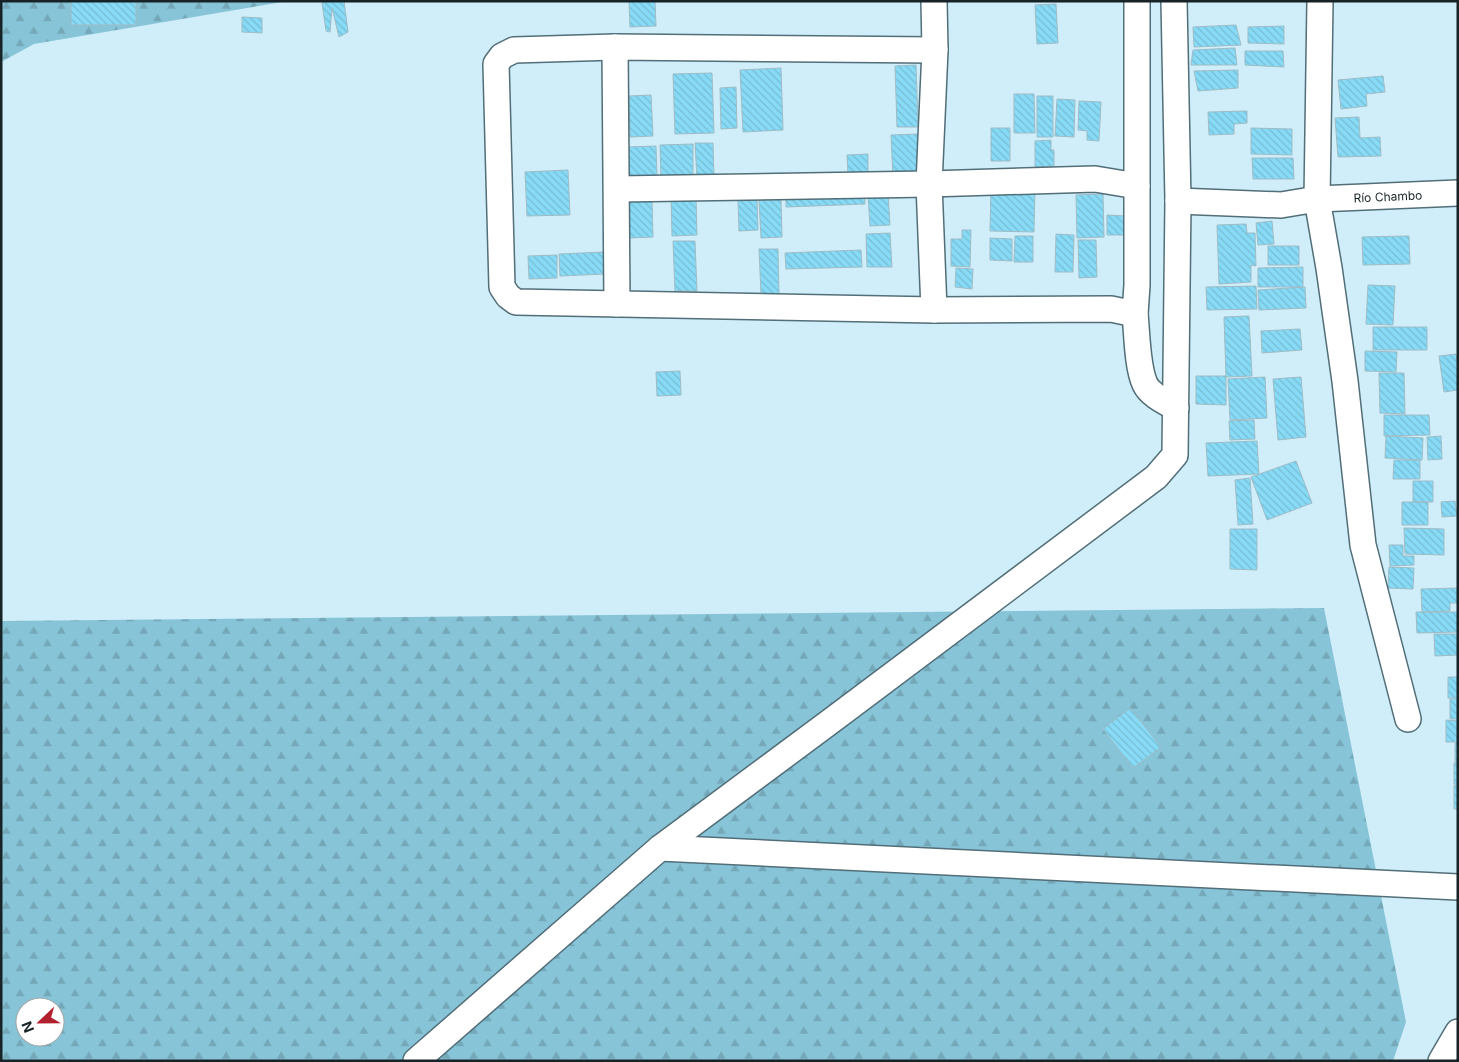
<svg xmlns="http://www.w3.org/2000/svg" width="1459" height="1062" viewBox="0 0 1459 1062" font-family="Inter,sans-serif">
  <defs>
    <pattern id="forest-firs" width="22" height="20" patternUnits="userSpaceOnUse" patternTransform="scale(1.25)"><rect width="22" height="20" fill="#87c4d8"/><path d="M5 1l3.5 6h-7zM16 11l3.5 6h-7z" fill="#74a8b9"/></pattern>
    <pattern id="building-back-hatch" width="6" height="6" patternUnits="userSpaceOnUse" patternTransform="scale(1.25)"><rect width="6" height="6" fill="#88dbf6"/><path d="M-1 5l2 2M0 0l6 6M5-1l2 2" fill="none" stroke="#75bcd3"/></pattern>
  </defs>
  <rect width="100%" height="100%" fill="#cfeef9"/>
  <path fill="url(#forest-firs)" fill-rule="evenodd" d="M1,1H288L34,44L1,62Z
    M1324,608L1406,1022L1393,1061H1V621ZM25,1007H55V1037H25Z"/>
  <path fill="url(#building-back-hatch)" stroke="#9ebcc6" d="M71,1H136V25H71Z
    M329,1H344L348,32L339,37L332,8L330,32L326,31L322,3Z
    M629,1H655L656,26L630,27Z
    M1056,4L1058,43L1037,44L1035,5Z
    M242,17L262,18V33L242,32Z
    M1236,25L1241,45L1194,47L1193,27Z
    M1284,26V44L1248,43V27Z
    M1235,48L1237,65H1191L1193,50Z
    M1245,51H1283L1284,67L1245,65Z
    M916,65L918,127H897L895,66Z
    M781,68L783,130L743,132L740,70Z
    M1238,70V88L1198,91L1194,71Z
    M712,73L714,133L675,134L673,74Z
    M1383,76L1385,92L1366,94L1367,106L1341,109L1338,80Z
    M736,87L737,128L721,129L720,88Z
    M1014,94H1034L1035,133H1014Z
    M651,95L653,136L630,137L629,96Z
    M1037,96H1053V137H1037Z
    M1057,99L1075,100L1074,137L1055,136Z
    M1079,101L1101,102L1099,141L1087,140V131L1078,130Z
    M1247,111V123L1234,124V134L1209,135L1208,112Z
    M1359,117L1360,138L1380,137L1381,156L1338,157L1335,118Z
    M991,128H1010V161H991Z
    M1251,128L1292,129V155L1251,154Z
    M918,134L920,178H893L891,135Z
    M1051,140V150H1054V166L1035,167V141Z
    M695,143H713L714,178L697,179Z
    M693,144V176L661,177L660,145Z
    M656,146L657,178L628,179L627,147Z
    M868,154V174L848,175L847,155Z
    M1252,158H1293L1294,179H1253Z
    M568,170L570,215L527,216L525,172Z
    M991,187L1035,188L1034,232L990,231Z
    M864,188L865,204L786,207V191Z
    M888,193L890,225L870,226L868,194Z
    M1103,194L1104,237L1077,238L1076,195Z
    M696,197L697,235L672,236L671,198Z
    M757,199L758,230L739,231L738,200Z
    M781,199L782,237L761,238L759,200Z
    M628,201H652L653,237L630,238Z
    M1107,215L1126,216L1125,235H1107Z
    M1272,221L1274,244L1258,245L1256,223Z
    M1246,224L1247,233H1255L1256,266L1251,265V282L1219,284L1217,225Z
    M962,230H971L970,267L951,266V239H962Z
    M890,233L892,267H867L866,234Z
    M1056,234L1074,235L1073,272H1055Z
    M1015,236H1033V262H1014Z
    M1409,236L1410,264L1363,265L1362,237Z
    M990,238L1012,239V261L990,260Z
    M1078,240H1096L1097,277L1079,278Z
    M673,241H695L697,291H675Z
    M1268,246H1299V265H1268Z
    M759,249H778L779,294H761Z
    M861,250L862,267L786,269L785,253Z
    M604,252L605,274L560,276L559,254Z
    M557,255V278L529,279L528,256Z
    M1303,267V287H1258V268Z
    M956,268L973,269L972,289L955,287Z
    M1368,285L1395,286L1393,325L1366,324Z
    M1256,286L1257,309L1207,310L1206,287Z
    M1305,287L1306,308L1259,310L1258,290Z
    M1249,316L1252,376L1226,377L1224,317Z
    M1373,327H1427V350H1373Z
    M1300,329L1302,350L1262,353L1261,331Z
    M1365,351L1397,352L1396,372L1365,371Z
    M1456,354L1458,367V390L1444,392L1439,356Z
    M680,371L681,395L657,396L656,372Z
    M1379,373H1404L1405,414L1380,413Z
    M1196,376H1226V405L1196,404Z
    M1265,377L1267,418L1230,420L1228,379Z
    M1301,377L1306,437L1278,440L1273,379Z
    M1384,415H1429L1430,435L1384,436Z
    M1254,420L1255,439L1230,440L1229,421Z
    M1386,436L1423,438L1422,460L1385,458Z
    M1441,436L1442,459L1428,460L1427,437Z
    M1257,441L1259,474L1208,476L1206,443Z
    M1394,460H1420V479H1393Z
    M1296,461L1312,503L1267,520L1251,477Z
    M1250,478L1253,524L1238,525L1235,480Z
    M1413,481H1433V502H1413Z
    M1455,501L1457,516L1442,517L1441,502Z
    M1402,502H1428V525H1402Z
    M1404,528L1444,529V555L1405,554Z
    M1230,529H1257V570L1230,569Z
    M1389,545H1403V556H1414V565L1390,566Z
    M1389,567L1414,568L1413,589L1388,588Z
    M1458,588V603H1450V611L1422,612L1421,589Z
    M1416,612H1458V632L1417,633Z
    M1434,634H1458V655L1435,656Z
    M1448,677H1458V698H1448Z
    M1450,699H1458V719H1450Z
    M1130,708L1161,747L1133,768L1103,729Z
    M1446,720L1458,721V742H1446Z
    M1455,743H1458V763H1455Z
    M1454,763H1458V784H1454Z
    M1454,785H1458V809H1454Z"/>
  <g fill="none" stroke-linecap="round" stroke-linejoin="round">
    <g stroke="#526e78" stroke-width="28">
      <g id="street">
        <path id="s1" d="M1320,1L1317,199L1458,193"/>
        <path d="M615,47L617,304"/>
        <path d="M935,50L615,47L514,50L502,56L496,64L502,287L508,296L516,302L934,310L1111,309L1135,314L1137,285V1"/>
        <path d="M617,189L929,184L1095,179L1137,186"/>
        <path d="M1178,201L1281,205L1317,199L1329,268L1345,381L1363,545L1408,719"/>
        <path d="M934,310L929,184L935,50L934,1"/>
        <path d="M1135,314C1137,332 1137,367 1145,384C1150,395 1166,402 1176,408"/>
        <path d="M660,848L1458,887"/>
        <path d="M416,1061L660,848L835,718L1156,477L1175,455L1178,201L1174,1"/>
        <path d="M1441,1061L1458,1032"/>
      </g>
    </g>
    <use href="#street" stroke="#fff" stroke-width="25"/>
  </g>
  <g text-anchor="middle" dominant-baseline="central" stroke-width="4" stroke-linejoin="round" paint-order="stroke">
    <g font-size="12" fill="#172326" stroke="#fff">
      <text stroke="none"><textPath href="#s1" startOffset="269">Río Chambo</textPath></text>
    </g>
  </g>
  <rect width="1459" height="1062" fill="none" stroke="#172326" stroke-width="5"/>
  <g transform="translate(40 1022) rotate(248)"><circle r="24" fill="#ffffff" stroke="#a2a7a8"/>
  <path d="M0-4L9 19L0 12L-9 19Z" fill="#b2202d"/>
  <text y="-8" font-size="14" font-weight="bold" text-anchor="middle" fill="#172326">N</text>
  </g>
</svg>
